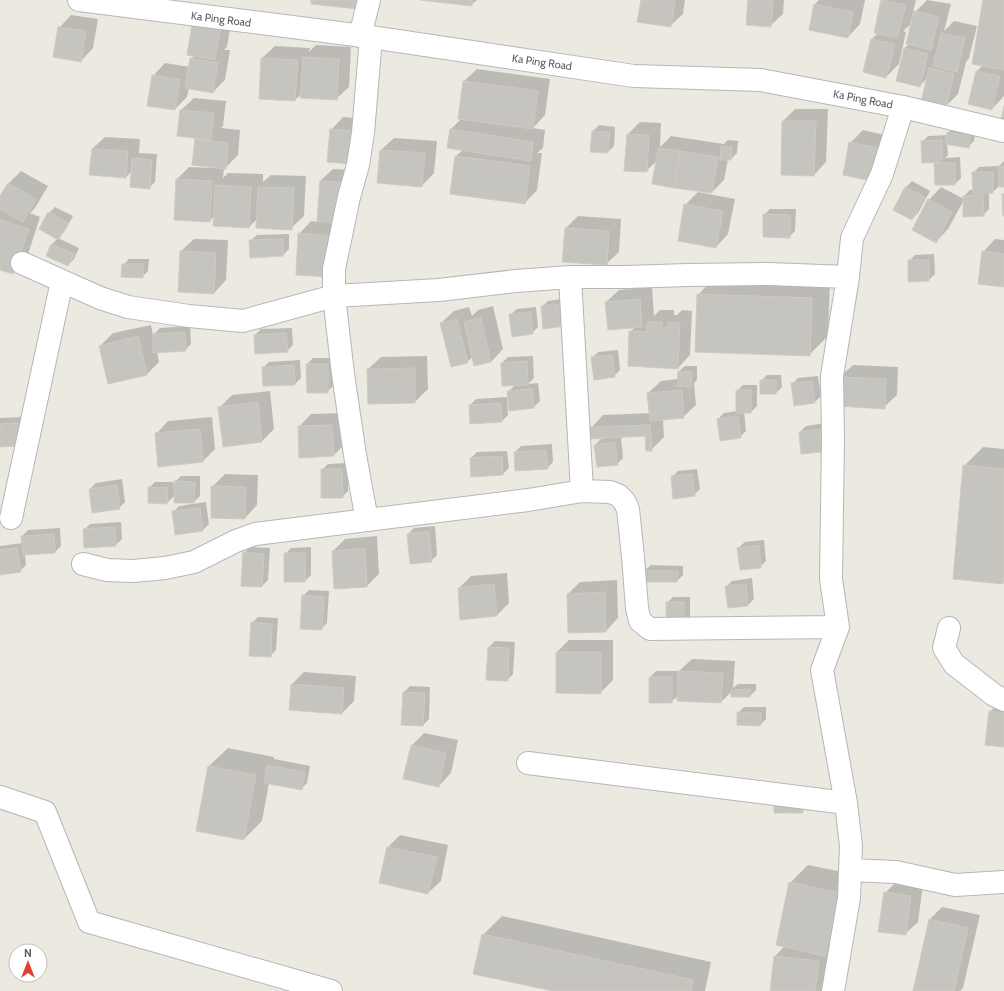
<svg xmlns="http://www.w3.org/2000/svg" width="1004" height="991" viewBox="0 0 1004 991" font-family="Cabin,sans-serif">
  <rect width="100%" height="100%" fill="#ece9e1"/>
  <path fill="#0003" d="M424,0H477L471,5Z
    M642,0H685L683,14L670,26Z
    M749,0H784L783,14L770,26Z
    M819,0H865L860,24L848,37L810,29L815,4Z
    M882,0H916L910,25L903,31L906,32L899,64L886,77L872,39L878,33L875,32Z
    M927,0L951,4L944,31L954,21L977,26L969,58L966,62L958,94L945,107L928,77L920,86L905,48L909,44L915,12Z
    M984,0H1004V96L992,109L969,103L977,71L983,65Z
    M71,15L98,19L93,48L81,61L59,28Z
    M232,17L227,47L224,50H230L225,80L213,92L189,88L187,97L175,109L153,76L165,63L190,67L191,59L194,56L192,26Z
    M316,45L351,47L349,87L336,99L302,93L295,100L262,58L275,46L310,48L309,52Z
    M477,69L550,79L545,115L533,128L545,130L543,148L537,153H542L537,190L525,203L451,193L456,156L463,150L450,130L462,118H459L464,81Z
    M194,98L226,101L223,126L221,128L240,130L238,155L225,168L224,167L223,178L228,173L263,174V182L271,175L306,176L304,216L291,228L257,219L249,227L215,216L209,221L177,179L189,167L216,168V167L196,139L198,137L178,135L181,110Z
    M795,109H828L826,162L814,175L783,121Z
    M343,117L368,119L353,163L331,130Z
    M640,122L661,123L660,147L671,136L724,144L728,140L738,141L737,153L731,159H728L724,180L712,192L657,161L646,171L628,134Z
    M599,125L615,127L614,146L608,152L593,131Z
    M954,127L976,130L974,141L968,147L947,143L948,155L945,158L960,157L961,178L955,184L935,164L938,161L922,142L928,136L948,135V133Z
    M863,130L889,136L871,180L850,143Z
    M105,137L140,139L139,153L157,154L155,182L149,188L132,171L126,177L92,149Z
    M394,138L437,141L434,173L422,186L378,183L381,150Z
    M1004,161V186H999L993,192L989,193V209L983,215L964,200L948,229L936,242L929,200L941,187L964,199V196L970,190H974L973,173L979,167L999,166Z
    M333,169L353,170L345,263L299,234L311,221L318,222L320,181Z
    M21,171L48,186L35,208L30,213L40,217L26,261L13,273L0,269V210L2,208L0,207V198L8,184Z
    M912,181L930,191L918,213L912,219L894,210L906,187Z
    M698,192L735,199L728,234L716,247L685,205Z
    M55,207L73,216L64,232L58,238L49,213Z
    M770,209H796L795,231L789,237L764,215Z
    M578,216L621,219L619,252L606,264L566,228Z
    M289,234V249L283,255L251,257L250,241L257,235Z
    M58,238L79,248L74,259L68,265L47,256L52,244Z
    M194,239L228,240L226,280L214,293L181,251Z
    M995,239L1004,240V286L983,252Z
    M934,254L935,274L929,280L909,261L915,255Z
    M129,259H149L148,271L142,277L123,265Z
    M716,276L830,280L828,336L809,355L698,295Z
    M652,287L654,316L660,310H674V315H677L682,310L692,311L690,355L678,368L630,332L635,327L606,302L619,290Z
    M567,298L570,319L542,307L548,301Z
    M493,306L503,349L491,362L473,357L467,362L441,323L454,311L469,307L472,316L478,310Z
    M536,307L538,327L532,333L510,315L517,309Z
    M151,325L153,335L160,328L190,326L191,344L185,350L157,352L159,362L147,374L109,383L100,346L113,333Z
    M292,328L293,345L287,351L255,335L261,329Z
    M618,350L620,370L614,376L592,358L598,352Z
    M427,356L428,389L415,402L369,403L368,369L381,357Z
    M533,356L534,378L528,384L538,383L540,401L534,407L508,392L515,385L502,363L508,357Z
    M313,358H333V386L327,392L307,364Z
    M300,360L301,378L295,384L263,368L269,362Z
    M853,365L898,367L897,395L884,407L840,377Z
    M685,366H697V380L694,383L696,405L683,417L663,419L664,437L651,450L646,435L621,436L623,458L617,464L595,445L603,437L591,428L603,415L650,413L648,393L661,381L678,379V372Z
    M767,375H781L782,387L776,393L761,381Z
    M818,376L821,396L815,402L792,384L798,378Z
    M743,385H757V406L751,412H744L746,431L740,437L720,440L718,419L724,413L737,411V391Z
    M270,391L274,429L262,441L224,446L219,408L232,395Z
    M507,397L508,415L502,421L470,405L476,399Z
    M344,413L346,443L334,455L299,427L311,414Z
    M24,417L25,439L0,446V418Z
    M212,417L215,449L203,461L156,434L168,421Z
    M825,423L822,451L802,453L800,432L806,426Z
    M552,444L553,462L547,468L515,452L521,446Z
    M983,447L1004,449V581L1002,583L964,466Z
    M507,451L509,468L503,474L471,458L477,452Z
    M348,463V491L342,497L322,470L328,464Z
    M697,469L700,489L694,495L672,477L678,471Z
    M225,474L258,475L257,505L245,518L212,487Z
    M181,476H200V496L194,502L175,495L167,503L149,488L155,482H173V484Z
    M122,479L125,502L119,508L90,489L96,483Z
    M206,502L209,524L203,530L173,512L179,506Z
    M121,522L122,539L116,545L84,530L90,524Z
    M435,526L437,555L431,561L408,534L414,528Z
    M60,528L61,546L55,552L25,554L26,565L20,571L0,574V546L23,543L22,536L28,530Z
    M377,536L379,574L367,586L333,551L345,539Z
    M764,540L766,561L760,567L738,548L745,542Z
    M250,547L270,548L268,580L262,586L244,553Z
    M311,547V575L305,581L285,554L291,548Z
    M651,565L683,566V575L677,581L644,571Z
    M507,573L509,603L497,615L459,588L471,576Z
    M752,578L754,599L748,605L726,587L732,581Z
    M617,580L618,618L606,631L568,594L580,582Z
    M309,590L329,591L327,623L321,629L303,596Z
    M673,597H690V627L667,603Z
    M258,617L278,618L276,650L270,656L252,623Z
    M569,640H613V680L600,693L557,652Z
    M495,641L515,642L513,674L507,680L487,679L489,647Z
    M692,659L735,661L733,688L738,684H756V690L750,696L732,691L721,702L678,696L671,702H650V677L656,671H677V673Z
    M304,672L356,676L354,701L342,713L292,684Z
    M410,686L430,687L429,719L423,725L404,692Z
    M1002,699L1004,700V746L990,712Z
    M744,707H766V719L760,725L738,713Z
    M424,733L458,740L451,773L439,786L412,745Z
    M228,748L274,757V759L310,766L307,783L301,789L269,783L262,821L244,839L197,830L209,766Z
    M400,835L448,845L441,881L428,893L388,847Z
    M808,865L857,875L826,991H771L775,956L785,946L790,883Z
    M897,881L923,884L918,922L905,934L885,893Z
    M942,907L980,915L963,988L960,991H914L930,919Z
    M502,916L711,962L705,991H557L483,935Z"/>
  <path fill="#c6c4be" stroke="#d0cbbf" d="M311,0H359L358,9L311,4Z
    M420,0H472V6Z
    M641,0H675L671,27L637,22Z
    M748,0H773L771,27L746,25Z
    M881,0L906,5L897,38L874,33Z
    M983,0H1004V70L972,64Z
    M814,4L853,12L848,38L809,30Z
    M914,11L939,17L931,50L906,44Z
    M192,25L220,30L215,60L187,55Z
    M58,27L86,31L81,62L53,57Z
    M941,33L965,38L957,72L933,66Z
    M871,39L895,44L886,78L863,72Z
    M904,48L928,54L920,87L896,81Z
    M303,57L339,59L337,100L300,98Z
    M190,58L218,63L213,93L185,88Z
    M261,58L298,60L295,101L259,99Z
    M929,68L954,74L946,108L921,102Z
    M976,71L1000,76L992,110L968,104Z
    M152,75L180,80L175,110L147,106Z
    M463,81L538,91L533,129L458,119Z
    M1004,106V121L1001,120Z
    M180,110L214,113L211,140L177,136Z
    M782,121H816L814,176L781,175Z
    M330,129L356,131L354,164L327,162Z
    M450,129L533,142L531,161L447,148Z
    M592,131L610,132L608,153L590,152Z
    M947,132L970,136L969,148L945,144Z
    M627,134L649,135L647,172L624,171Z
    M195,139L228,143L226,169L192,165Z
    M942,140V162L922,163L921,141Z
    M849,142L878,148L871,181L843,175Z
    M721,146L732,147L731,160H720Z
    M658,148L680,151L674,188L652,184Z
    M92,149L128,151L126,178L89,175Z
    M380,150L425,153L422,187L377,183Z
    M680,151L718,157L712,193L674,188Z
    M455,156L530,166L525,204L450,194Z
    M132,158L152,160L150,189L130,187Z
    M934,163H955V185H935Z
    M998,166H1004V187H999Z
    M972,172H993V193L973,194Z
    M176,179L212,181L210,222L174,220Z
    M320,181L341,182L339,223L317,221Z
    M8,183L36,199L23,222L0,209V196Z
    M215,185L251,187L249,228L213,226Z
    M258,187L294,188L292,230L256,228Z
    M905,187L925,197L912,220L893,210Z
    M1002,194H1004V216H1003Z
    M983,195L984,216L963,217V196Z
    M928,199L952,212L936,243L912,230Z
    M684,204L723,211L716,248L678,241Z
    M48,212L68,223L58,240L39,229Z
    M763,214L790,215V238L763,237Z
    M0,220L29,229L13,274L0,270Z
    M565,228L609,231L607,265L562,262Z
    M298,233L334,236L332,277L296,275Z
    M283,239V256L250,258L249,240Z
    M51,244L74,254L68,266L46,256Z
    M180,251L216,253L214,294L178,292Z
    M982,251L1004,254V287L978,284Z
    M908,260H929V281L908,282Z
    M122,264H143V278L121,277Z
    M697,294L812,298L810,356L695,352Z
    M640,299L642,327L608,330L605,302Z
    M562,304L565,326L543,329L541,306Z
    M531,312L533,334L512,337L509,314Z
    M481,318L491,362L474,366L464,322Z
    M457,319L468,363L451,367L440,323Z
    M647,322H662V327L668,328V322L680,323L678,369L628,366L629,331L646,332Z
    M185,332L186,351L153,353V334Z
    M286,333L288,352L255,354L254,335Z
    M138,336L147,375L108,384L99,346Z
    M612,355L615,377L594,380L591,357Z
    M527,361L528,385L502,386L501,363Z
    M306,364H328V393H307Z
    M294,365L295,385L263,386L262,367Z
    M415,368V403L368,404L367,369Z
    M678,371L692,372L691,387L677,386Z
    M839,377L886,379L885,409L838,406Z
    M760,380H776V394H760Z
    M812,381L815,403L794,406L791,383Z
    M532,389L534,408L509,411L507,391Z
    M682,390L684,418L650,421L647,393Z
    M736,390H751V413H736Z
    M258,402L262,442L223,447L218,407Z
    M501,403L502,422L470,424L469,405Z
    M738,416L741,438L720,441L717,419Z
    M18,423L19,446L0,447V424Z
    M332,425L334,456L299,458L298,426Z
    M650,425L652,451H646L645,436L590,439V427Z
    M200,429L203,462L158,467L155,433Z
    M820,429L822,452L801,454L799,432Z
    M615,442L618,465L597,467L594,445Z
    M546,450L548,469L515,471L514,452Z
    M502,456L503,475L471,477L470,458Z
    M963,465L1004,469V571L1003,584L953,579Z
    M321,469H342L343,498H321Z
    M692,474L695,496L673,499L671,476Z
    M174,481L195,482L194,503H174Z
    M117,485L120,509L92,513L89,489Z
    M211,486L246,487L245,519L211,518Z
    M148,487L168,488L167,504L148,503Z
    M200,508L203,531L175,535L172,511Z
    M115,527L116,546L84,548L83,529Z
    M429,531L432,562L410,564L407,534Z
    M54,534L55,553L23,555L21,536Z
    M759,545L761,568L740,570L737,548Z
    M17,548L21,572L0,575V550Z
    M365,548L367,587L334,589L332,551Z
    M243,552L264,554L262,587L241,586Z
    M284,553H305V582H284Z
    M643,571H678L677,582H643Z
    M494,584L497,616L460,620L458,588Z
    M746,584L748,606L728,608L725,586Z
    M605,592L606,632L568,633L567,594Z
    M302,595L324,597L322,630L300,629Z
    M666,602H684V634H666Z
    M251,622L272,624L271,657L249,656Z
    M488,647L509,648L508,681L486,680Z
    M556,652H601V694L556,693Z
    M678,671L723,673L721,703L677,701Z
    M649,677H672V703H649Z
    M291,684L344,688L342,714L289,710Z
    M750,689V697H731V690Z
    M403,692L425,693L423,726L401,725Z
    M989,711L1004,713V747L985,745Z
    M737,712L761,713L760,726L737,725Z
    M411,745L446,753L439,787L403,779Z
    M267,765L305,772L302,790L264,783Z
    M208,766L256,775L244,840L196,831Z
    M774,800H803V813H774Z
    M387,847L437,857L428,894L379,883Z
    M789,882L839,893L825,956L776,945Z
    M884,892L911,896L906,935L878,932Z
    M929,919L968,928L954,991H913Z
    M482,934L693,980L691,991H553L473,974Z
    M774,956L819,961L815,991H770Z"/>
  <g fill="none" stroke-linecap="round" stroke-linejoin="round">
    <g stroke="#b3b7bb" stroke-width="24">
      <path id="minor" d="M360,36L369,0
        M22,263L100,298L128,307L189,316L243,321L334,296L439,290L516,281L570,277H626L688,275L769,274L848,277
        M570,277L582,491
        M11,518L62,281
        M367,520L355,455L343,374L334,296V269L349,197L358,165L363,133L371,37
        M83,564L107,570L133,571L165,568L194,562L236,541L255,534L528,500L582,491L610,492L618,495L624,501L628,509L633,557L637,608L640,621L650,629L838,627
        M949,628L944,648L954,664L994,695L1004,700
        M528,763L846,803
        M0,797L45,812L89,922L331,991
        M850,870L896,872L955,885L1004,882
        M833,991L849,898L851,846L846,803L822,670L838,627L831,579L833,438L832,376L848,277L852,238L882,174L903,107"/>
    </g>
    <g stroke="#b3b7bb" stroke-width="24">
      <path id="tertiary" d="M79,0L371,37L634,76L761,80L903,107L1004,131"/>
    </g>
    <use href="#minor" stroke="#fff" stroke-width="22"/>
    <use href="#tertiary" stroke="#fff" stroke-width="22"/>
  </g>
  <g text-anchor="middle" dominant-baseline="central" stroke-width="3.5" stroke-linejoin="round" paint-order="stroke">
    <g font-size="11" fill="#595d61" stroke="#fff">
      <text transform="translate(221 19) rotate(7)">Ka Ping Road</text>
      <text transform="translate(542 62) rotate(8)">Ka Ping Road</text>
      <text transform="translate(863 99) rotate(11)">Ka Ping Road</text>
    </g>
  </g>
  <g transform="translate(28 963)"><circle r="19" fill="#ffffff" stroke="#bdbec0"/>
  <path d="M0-3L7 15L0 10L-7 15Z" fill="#e03f32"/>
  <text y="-6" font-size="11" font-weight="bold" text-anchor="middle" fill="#595d61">N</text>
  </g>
</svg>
